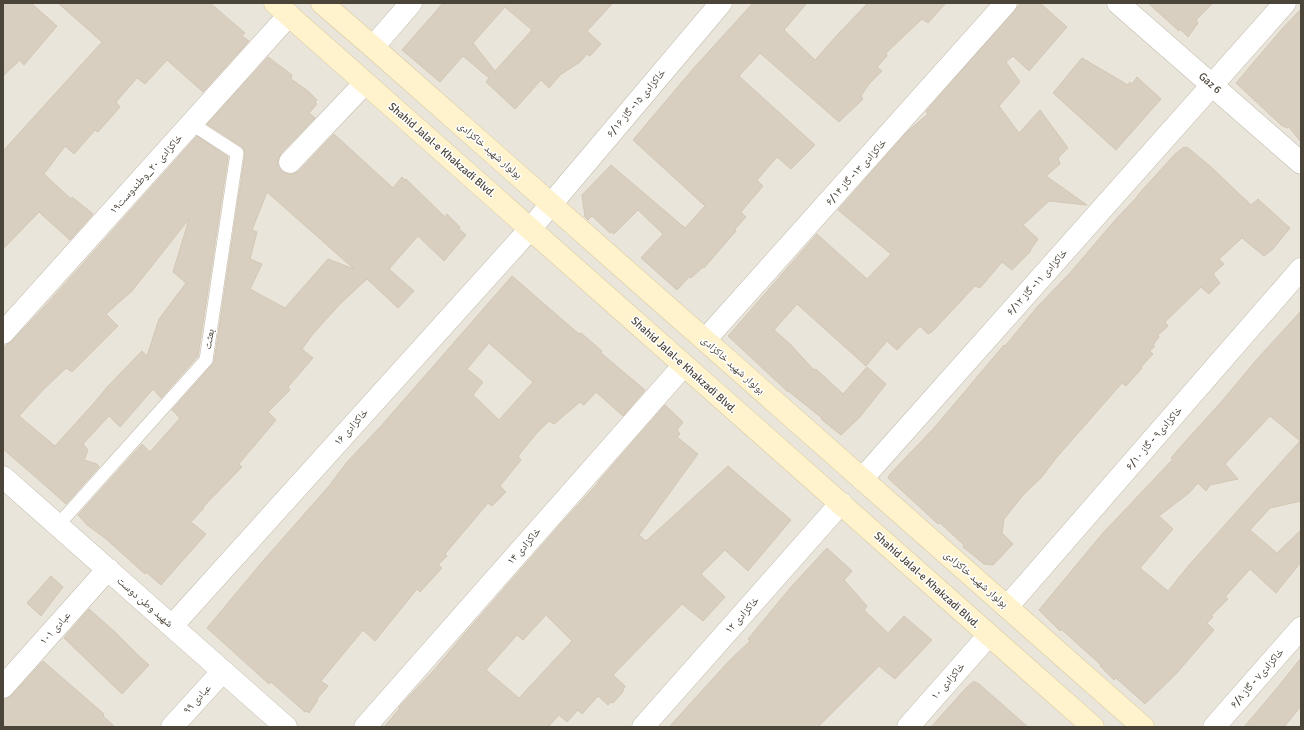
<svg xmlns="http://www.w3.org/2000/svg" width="1304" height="730" viewBox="0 0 1304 730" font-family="Signika,'Noto Naskh Arabic',sans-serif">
  <rect width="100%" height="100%" fill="#f6f3ec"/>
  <path fill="#eae5da" d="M3,3H1301V727H3Z"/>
  <path fill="#d8cfc1" stroke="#d3c7b4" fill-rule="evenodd" d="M3,3H31L57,26L24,65L20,60L3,76Z
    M58,3H210L245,33L242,36L249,41L203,92L167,60L145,84L137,78L116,102L120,107L98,132L95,130L74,154L65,146L44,174L71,199L72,197L93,214L70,240L39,212L3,249V151L102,42Z
    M443,3H613L587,31L601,44L590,56L587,54L580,62L560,75L549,88L541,80L515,109L486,82L489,78L463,56L440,82L402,50ZM505,7L532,30L495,71L473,43Z
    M753,3H807L784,30L815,60L838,34L868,3H946L928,23L922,19L886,53L887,56L877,67L882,71L869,84L861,96L863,99L839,122L760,53L739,76L815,145L791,169L777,157L757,180L763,186L741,212L746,217L735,229L736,231L704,268L703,267L691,278L689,277L677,290L641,258L663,234L638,210L616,232L613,234L612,231L610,233L592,216L588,220L585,217L582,195L611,165L685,228L705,206L633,140L692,70Z
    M1021,3H1040L1067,27L1029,71L1013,56L1006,62L1020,82L999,106L1019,133L1040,110L1068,148L1058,158L1060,164L1046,176L1087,205L1049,201L1023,225L1038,239L1031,249L1030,252L1012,270L1002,262L980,288L975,286L932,332L928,334L920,326L897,350L887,341L866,366L797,304L774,330L789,343L814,370L816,369L843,394L867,367L886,384L860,417L841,435L821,419L822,418L788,391V392L728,336L817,234L867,279L891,254L838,210L908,131L928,114L926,112L928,109Z
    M1148,3H1213L1196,20L1198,23L1188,37L1180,29L1179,31Z
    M1301,9V142L1289,127L1287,128L1281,125L1236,83L1282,29Z
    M268,57L292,75L291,79L308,91L317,100L315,102L317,104L309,113L315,118L281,153L278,159V166L282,171L287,174H293L299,171L334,134L393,188L402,177L405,180L406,179L445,217L447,214L460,227L459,229L466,235L444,261L418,236L389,269L414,291L398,308L367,279L341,303L313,334L302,349L313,358L288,387L290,390L268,412L276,420L239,464L242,467L203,507L204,508L191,522L206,534L161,585L146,572L145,574L105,538L87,525L78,515L142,444L150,452L180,418L172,410L212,365L214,362L245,154L244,149L241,146L207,124ZM267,192L354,269L328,259L285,308L250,289L262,264L250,259L257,232L252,230Z
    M1082,58L1128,85L1130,82L1132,84L1137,77L1161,99L1116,150L1053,93Z
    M197,136L228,157L198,356L161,398L153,389L120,427L109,416L83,444L88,450L84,460L97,464L99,467L66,504L39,480L3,449V348L12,341L46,305ZM189,219L173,272L186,283L159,319L147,356L142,351L108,386L94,403L55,446L19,416L43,390L66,368L72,372L118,326L106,314L132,291Z
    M1184,147L1185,148L1187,147L1210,166L1251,205L1258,199L1290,228L1273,249L1264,256L1242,238L1219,259L1224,264L1213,274L1220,283L1209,294L1201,287L1165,322L1168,326L1158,335L1159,337L1153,345L1155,346L1150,351L1153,354L1141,367L1142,368L1126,386L1122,383L1057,457L1041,478L1024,494L1004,519L1002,533L1013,544L993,565L984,564L963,547L964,545L940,523L938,524L888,478L890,474L934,428L1004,345L1005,346L1038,306L1069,274L1116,219L1138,196H1137L1175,154Z
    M512,276L579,334L581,333L602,351L601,353L645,390L623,416L596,392L584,405L580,402L554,424L549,421L536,434L518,456L521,460L500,486L506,492L492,506L488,503L445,554L447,556L438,565L442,568L420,592L417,589L375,641L363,630L321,681L328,686L317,699L318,700L309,713L307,711L305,712L271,682L269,684L207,628L262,562L329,486L347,462L381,426ZM489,343L533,382L499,420L473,395L483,382L467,369Z
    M1301,311V501L1270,508L1250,530L1277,553L1301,530V562L1276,593L1250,569L1225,597L1228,599L1211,616L1213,617L1207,623L1214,630L1176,674L1145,704L1116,678L1114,680L1100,666L1101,665L1061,629L1060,631L1039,610L1102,534L1173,459L1171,458L1184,443L1222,401L1258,358ZM1270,416L1300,441L1189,565L1168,591L1140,568L1173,529L1159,516L1189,493L1198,483L1206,491L1210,485L1238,479L1225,464Z
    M665,405L683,422L677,430L680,434L677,437L698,454L639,535L646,541L728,466L791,520L748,571L725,550L701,574L725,597L703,621L682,604L613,675L625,686L622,693L613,703L611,702L608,705L598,696L582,714L578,710L567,722L559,715L548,727H384L400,708L399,707L434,670L466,632L566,518L598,483V482ZM546,615L572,641L519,698L486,670L517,635L523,640Z
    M827,548L852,571L844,580L867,606L864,610L888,633L904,616L932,640L895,679L879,666L818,727H669L729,661L750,641L748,639L791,587Z
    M51,576L63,587L41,616L27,603Z
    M89,609L115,632L138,655L149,665L122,694L64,638Z
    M1301,658V706L1284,727H1244L1278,687Z
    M43,661L104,714L103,716L115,727H3V699H7L12,695Z
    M974,681L976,683H978L1028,727H931L966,688Z"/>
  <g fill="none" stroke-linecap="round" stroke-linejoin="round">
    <g stroke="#c2bbae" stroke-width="14">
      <path id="lane" d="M58,525L206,360L237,153L192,124"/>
    </g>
    <g stroke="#c2bbae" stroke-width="23">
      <path id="street" d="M1118,3L1301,163
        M373,47L411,3
        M290,162L365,83
        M3,333L289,15
        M705,340L1006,3
        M3,477L286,727
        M862,479L1285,3
        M1007,607L1301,269
        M172,626L531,228L721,3
        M3,687L108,569
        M172,727L223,671
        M365,727L684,365
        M643,727L841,503
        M908,727L989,635
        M1214,727L1301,628"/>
    </g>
    <g stroke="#d6c79b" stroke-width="23">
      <path id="secondary" d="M275,3L1093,727
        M322,3L373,47L1143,727"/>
    </g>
    <use href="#lane" stroke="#fff" stroke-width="13"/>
    <use href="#street" stroke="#fff" stroke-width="22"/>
    <use href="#secondary" stroke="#fff3cd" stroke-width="22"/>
  </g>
  <g text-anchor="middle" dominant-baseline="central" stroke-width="3" stroke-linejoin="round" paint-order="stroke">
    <g font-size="11" fill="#4b4439" stroke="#fff">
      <text transform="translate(1210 83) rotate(41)">Gaz 6</text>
      <text transform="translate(636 103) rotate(-50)">خاکزادی ۱۵- گاز ۶/۱۶</text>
      <text transform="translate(442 150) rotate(41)">Shahid Jalal-e Khakzadi Blvd.</text>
      <text transform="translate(490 150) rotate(41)">بولوار شهید خاکزادی</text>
      <text transform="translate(856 172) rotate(-48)">خاکزادی ۱۳- گاز ۶/۱۴</text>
      <text transform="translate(146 174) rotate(-48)">خاکزادی ۲۰_وطندوست۱۹</text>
      <text transform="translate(1037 282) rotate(-48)">خاکزادی ۱۱- گاز ۶/۱۲</text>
      <text transform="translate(209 339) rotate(-81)">بعثت</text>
      <text transform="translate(684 365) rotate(42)">Shahid Jalal-e Khakzadi Blvd.</text>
      <text transform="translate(733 365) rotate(42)">بولوار شهید خاکزادی</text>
      <text transform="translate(351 427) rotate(-48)">خاکزادی ۱۶</text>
      <text transform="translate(1154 438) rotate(-49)">خاکزادی۹ - گاز ۶/۱۰</text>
      <text transform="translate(524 546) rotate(-49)">خاکزادی ۱۴</text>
      <text transform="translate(976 579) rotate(41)">بولوار شهید خاکزادی</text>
      <text transform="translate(927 580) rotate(42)">Shahid Jalal-e Khakzadi Blvd.</text>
      <text transform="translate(145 602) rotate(41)">شهید وطن دوست</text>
      <text transform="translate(742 615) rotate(-48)">خاکزادی ۱۲</text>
      <text transform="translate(55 628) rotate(-48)">عبادی ۱۰۱</text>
      <text transform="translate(1257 678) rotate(-49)">خاکزادی۷ - گاز ۶/۸</text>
      <text transform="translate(948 681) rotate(-49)">خاکزادی ۱۰</text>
      <text transform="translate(197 699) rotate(-48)">عبادی ۹۹</text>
    </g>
  </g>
  <rect width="1304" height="730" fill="none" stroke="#4b4439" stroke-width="8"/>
</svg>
